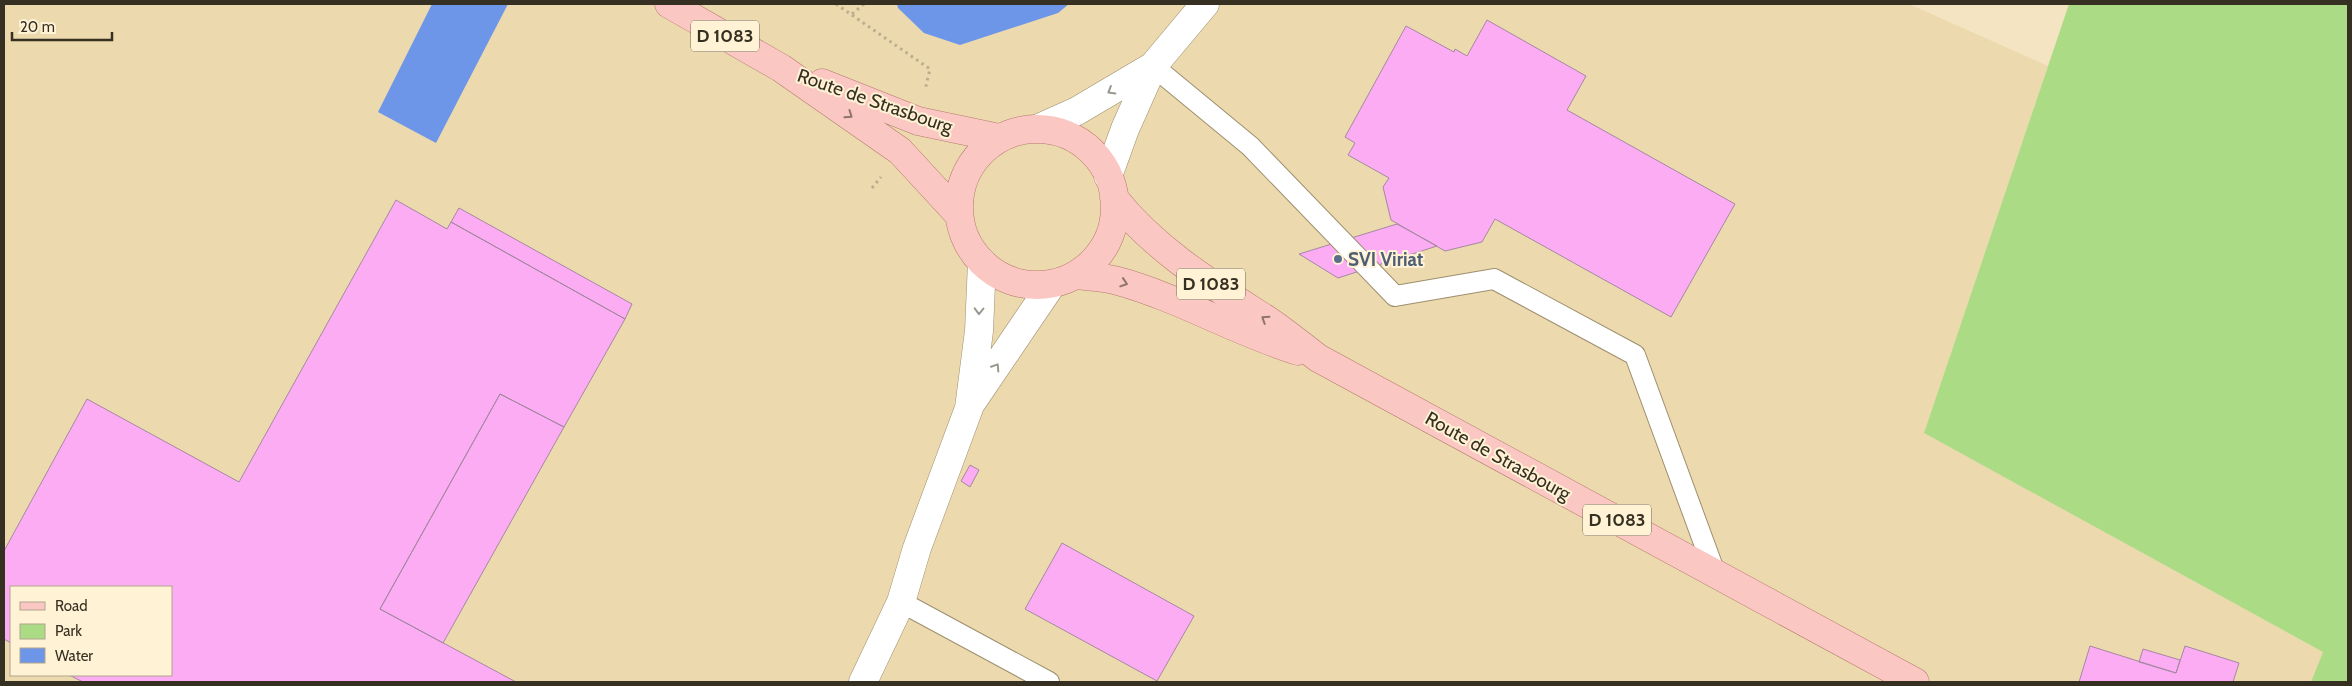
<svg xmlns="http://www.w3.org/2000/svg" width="2352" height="686" viewBox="0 0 2352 686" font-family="Cabin,sans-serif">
  <rect width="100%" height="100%" fill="#f4e4c1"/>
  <path fill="#ecd9ae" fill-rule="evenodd" d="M4,4H1909L2048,66L1924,433L2323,652L2311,682H4ZM11,587H171V675H11Z"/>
  <path fill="#acdb86" d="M2069,4H2348V682H2311L2323,652L1924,433Z"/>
  <path fill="#6d96e8" d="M432,4H508L436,143L378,112Z
    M897,4H1069L1058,13L960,45L924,33L898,8Z"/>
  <path fill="#fbacf3" stroke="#a588a1" d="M1487,20L1586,76L1567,110L1735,204L1671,317L1495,219L1482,242L1445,251L1391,220L1383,187L1389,178L1348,155L1355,143L1345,137L1406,26L1454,52L1455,49L1467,56Z
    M396,200L447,229L451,222L625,319L564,427L500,394L380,609L516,682H83L69,675H171V587H11V643L4,639V551L87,399L239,482Z
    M459,208L632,304L625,319L451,222Z
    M1397,224L1437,246L1338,278L1299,254Z
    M500,394L564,427L443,643L380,609Z
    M970,465L979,470L970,487L961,481Z
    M1062,543L1194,616L1157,681L1025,609Z
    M2090,646L2176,673L2185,646L2239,663L2233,682H2079Z
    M2143,649L2180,660L2176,673L2139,662Z"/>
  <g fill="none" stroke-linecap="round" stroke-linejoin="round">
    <g stroke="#9e8f6e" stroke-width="22">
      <path id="lane" d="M1153,66L1250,146L1395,296L1494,279L1635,355L1715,573
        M901,602L1049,682"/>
    </g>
    <g stroke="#9e8f6e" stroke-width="29">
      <path id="street" d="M1039,128L1077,111L1153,66
        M1108,176L1125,129L1153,66L1205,4
        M972,402L1052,284
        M863,682L901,602L917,548L969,408L979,331L982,262"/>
    </g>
    <g stroke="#b47a6f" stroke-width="29">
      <path id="primary" d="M669,4L781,68L900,151L959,215
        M822,83L918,121L999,138
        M959 207a78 78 0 1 1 156 0a78 78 0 1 1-156 0Z
        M1114,198C1155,250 1211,284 1266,319C1284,331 1301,345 1318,358L1915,682
        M1076,275C1089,277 1104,277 1118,281C1180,298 1236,332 1298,351"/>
    </g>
    <path stroke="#b9ac8f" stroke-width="3" stroke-dasharray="2.5 4" stroke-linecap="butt" d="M836,4L930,69L925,90
      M852,14L864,4
      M872,188L881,177"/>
    <use href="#lane" stroke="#fff" stroke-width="20"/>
    <use href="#street" stroke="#fff" stroke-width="28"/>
    <use href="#primary" stroke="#fbc7c2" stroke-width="28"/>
  </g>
  <defs><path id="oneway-chevron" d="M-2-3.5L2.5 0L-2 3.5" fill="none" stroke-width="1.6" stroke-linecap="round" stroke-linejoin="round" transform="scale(1.25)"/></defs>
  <g stroke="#9a9890">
    <use href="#oneway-chevron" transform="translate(1111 91) rotate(149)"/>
    <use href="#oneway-chevron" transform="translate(979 311) rotate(91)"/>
    <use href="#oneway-chevron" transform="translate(996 367) rotate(-57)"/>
  </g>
  <g stroke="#8f746a">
    <use href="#oneway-chevron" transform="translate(849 115) rotate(35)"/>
    <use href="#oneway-chevron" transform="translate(1124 283) rotate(18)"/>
    <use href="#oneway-chevron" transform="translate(1265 319) rotate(-147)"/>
  </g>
  <circle fill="#5c6f8a" stroke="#fff2d5" stroke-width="2" cx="1338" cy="259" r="5"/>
  <g text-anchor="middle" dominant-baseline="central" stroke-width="4" stroke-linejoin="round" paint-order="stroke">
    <g fill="#fff2d5" stroke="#726a58" stroke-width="1">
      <rect x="691" y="20.5" width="68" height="31" rx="4"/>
      <rect x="1177" y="268.5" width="68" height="31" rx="4"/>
      <rect x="1583" y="504.5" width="68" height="31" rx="4"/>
    </g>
    <g font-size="18" font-weight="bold" fill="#363022">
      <text x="725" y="36">D 1083</text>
      <text x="1211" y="284">D 1083</text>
      <text x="1617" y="520">D 1083</text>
    </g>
    <g font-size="19" fill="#363022" stroke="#fff2d5">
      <text transform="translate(875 101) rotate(19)">Route de Strasbourg</text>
      <text transform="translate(1498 456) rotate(29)">Route de Strasbourg</text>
    </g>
    <g font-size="19" font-weight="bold" fill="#4e5e75" stroke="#fff2d5" text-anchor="start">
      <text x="1348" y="259">SVI Viriat</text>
    </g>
  </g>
  <rect width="2352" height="686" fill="none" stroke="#363022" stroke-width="10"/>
  <rect x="10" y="586" width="162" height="90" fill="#fff2d5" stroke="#afa48d"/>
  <rect x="20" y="602" width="25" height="8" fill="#fbc7c2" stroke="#afa48d"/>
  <text x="55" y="611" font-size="15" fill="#363022">Road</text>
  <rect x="20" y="624" width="25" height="15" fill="#acdb86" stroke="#afa48d"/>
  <text x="55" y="636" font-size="15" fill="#363022">Park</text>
  <rect x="20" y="648" width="25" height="15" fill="#6d96e8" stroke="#afa48d"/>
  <text x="55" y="661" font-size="15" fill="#363022">Water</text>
  <path d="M12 32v8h100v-8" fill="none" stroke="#363022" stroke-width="2.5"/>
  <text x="20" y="32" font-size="15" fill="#363022" stroke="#fff2d5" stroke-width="4" paint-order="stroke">20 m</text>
</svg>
